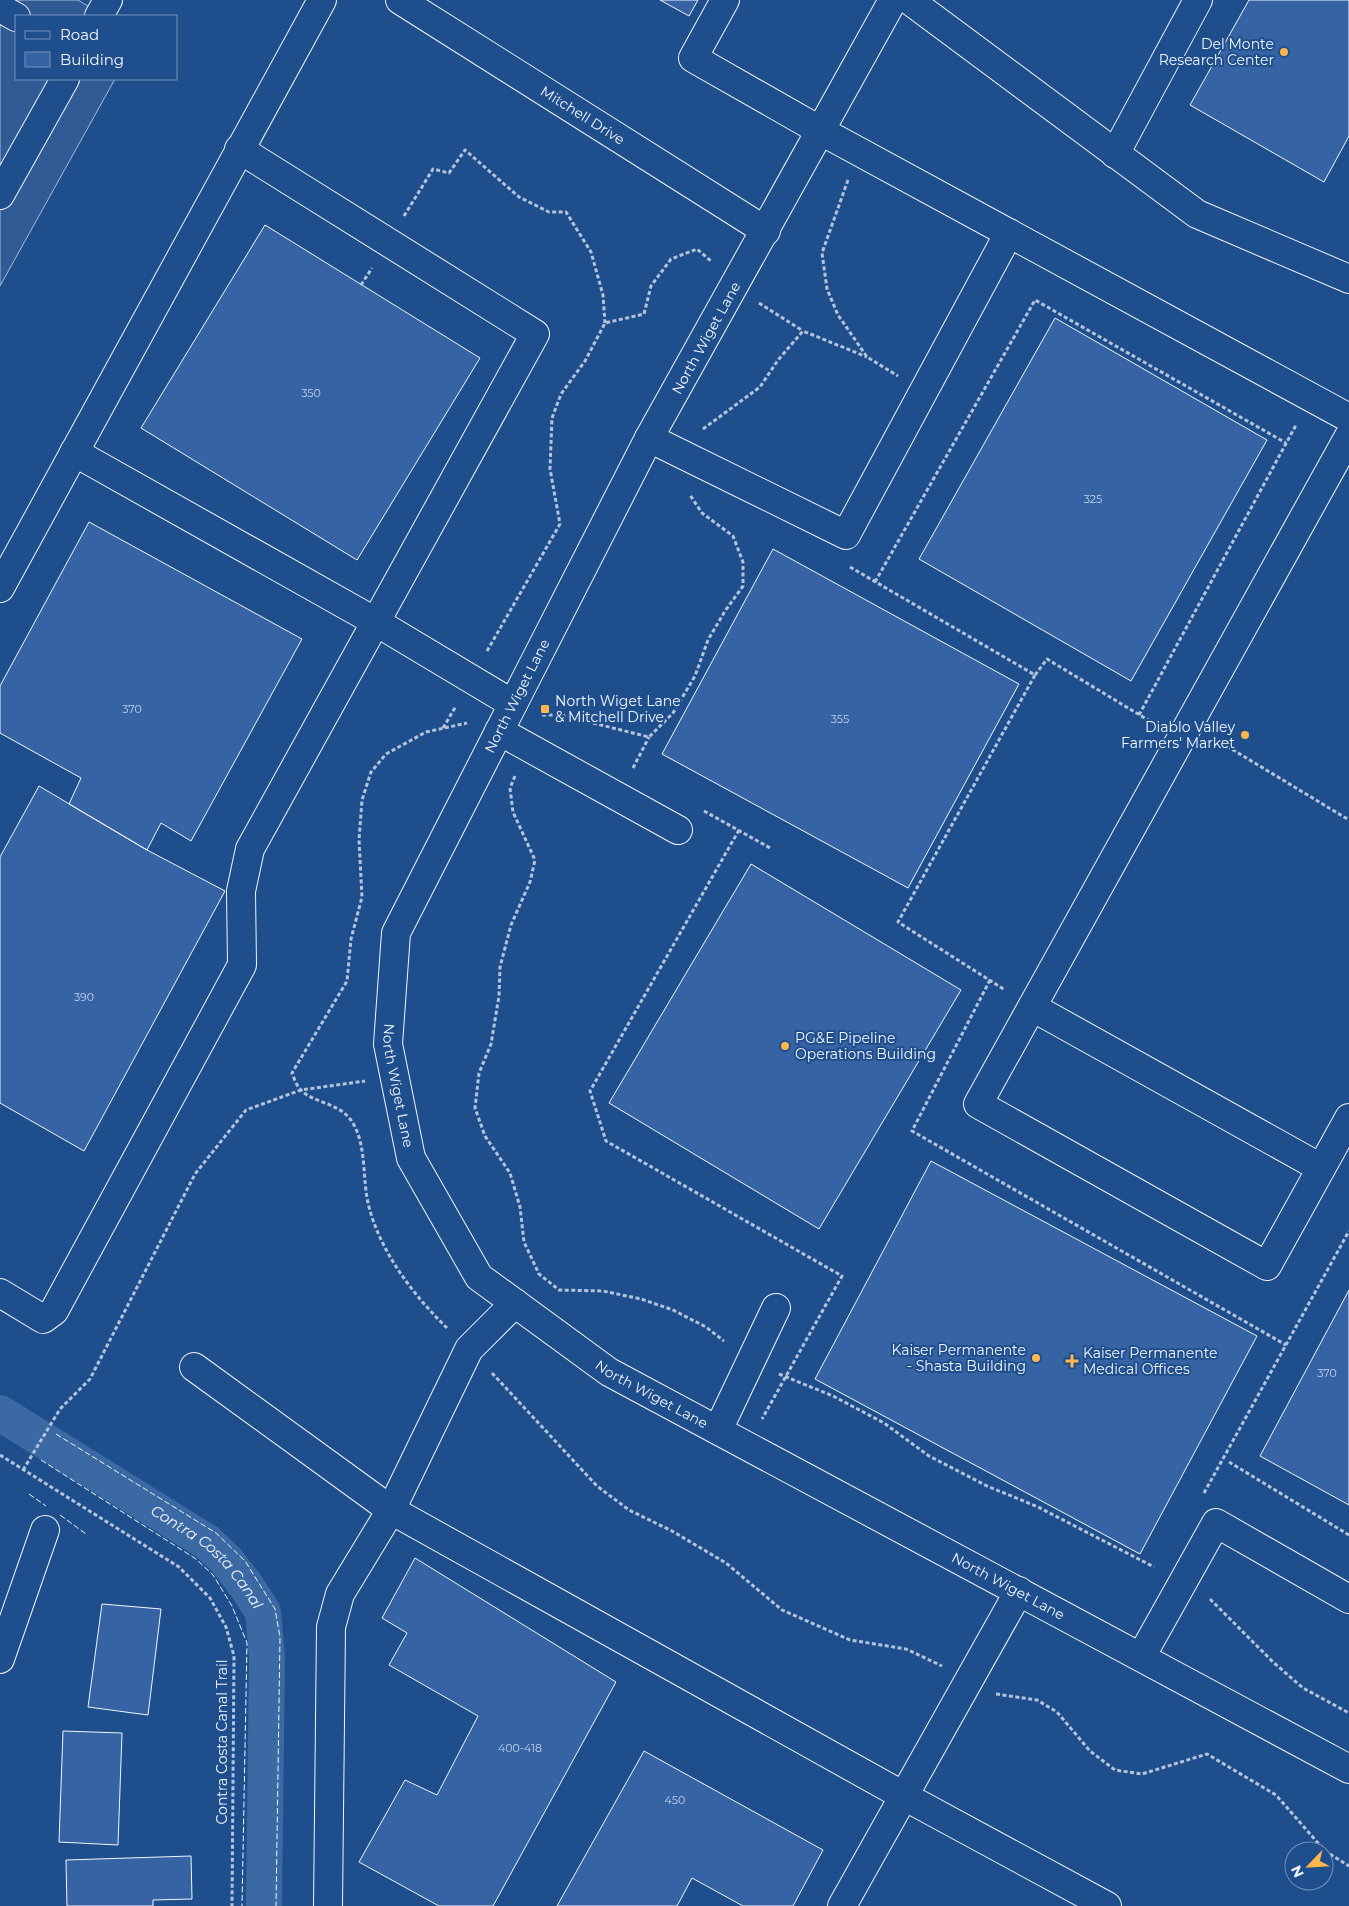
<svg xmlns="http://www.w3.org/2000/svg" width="1349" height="1906" viewBox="0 0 1349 1906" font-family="Montserrat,sans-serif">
  <rect width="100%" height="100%" fill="#1f4e8c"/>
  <path fill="#305b95" stroke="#a8bbd7" d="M0,0H78L104,16H16V79H115L0,286Z"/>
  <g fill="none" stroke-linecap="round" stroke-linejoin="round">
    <path stroke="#3b69a3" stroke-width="36" id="s1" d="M0,1413L207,1542L227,1561L247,1587L263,1612L267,1657L264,1906"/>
  </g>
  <path fill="#3563a3" stroke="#f2f6ff" d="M660,0H698L689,16Z
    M1249,0H1349V136L1324,182L1190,105Z
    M265,225L480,358L357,560L141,428Z
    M1055,318L1267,440L1131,681L919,559Z
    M89,522L302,639L191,841L161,823L147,850L69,804L81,778L0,733V686Z
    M773,549L1019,684L908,888L662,754Z
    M39,786L147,850L225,891L84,1151L0,1103V857Z
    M751,864L961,990L819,1229L609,1103Z
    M931,1161L1257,1336L1140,1554L815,1379Z
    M1349,1290V1505L1260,1456Z
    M415,1558L616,1682L493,1906H439L359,1862L405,1780L437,1795L478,1716L389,1665L407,1633L382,1618Z
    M102,1604L161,1609L148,1715L88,1707Z
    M63,1731L122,1733L118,1845L59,1842Z
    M644,1751L823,1850L793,1906H743L692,1878L677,1906H557Z
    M191,1856L192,1899L153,1900V1906H67L66,1860Z"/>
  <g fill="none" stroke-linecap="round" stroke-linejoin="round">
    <g stroke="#f2f6ff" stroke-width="30">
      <g id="minor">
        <path id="s2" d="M400,0L766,231"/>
        <path d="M725,0L693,58L821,131L1349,418"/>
        <path id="s3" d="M893,0L649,438L396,933L388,1044L411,1158L479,1277L609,1372L1349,1769"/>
        <path d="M909,0L1197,214L1349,279"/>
        <path d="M0,8L16,17"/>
        <path d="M99,16L108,0"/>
        <path d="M1115,154L1198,0"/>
        <path d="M0,195L65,79"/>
        <path d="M1349,436L978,1104L1267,1266L1349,1118"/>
        <path d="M649,438L846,535L1009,233"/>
        <path d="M74,452L376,622L513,704"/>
        <path d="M0,588L322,0"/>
        <path d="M499,731L678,830"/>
        <path d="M1032,1007L1321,1168"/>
        <path d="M0,1293L43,1319L54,1311L242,965L241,891L250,849L535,334L239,149"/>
        <path d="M194,1367L391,1510L902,1795L1107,1906"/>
        <path d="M718,1430L776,1308"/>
        <path d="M1141,1657L1216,1523L1349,1599"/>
        <path d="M0,1659L45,1530"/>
        <path d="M328,1906L331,1627L340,1594L391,1510L469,1349L515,1303"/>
        <path d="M842,1906L1019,1591"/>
      </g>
    </g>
    <path stroke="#b3c4dc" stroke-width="3" stroke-dasharray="4 2.5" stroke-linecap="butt" d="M848,180L822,253L827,289L838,315L867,357L898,376
      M404,216L433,169L449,173L465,150L519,197L549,212H566L591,252L603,295L605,323
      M361,285L372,268
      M759,303L803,331
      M703,429L760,387L778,360L803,331L867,357
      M850,567L1035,675L898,922L1005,990
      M875,582L1035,300L1286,443
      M487,651L560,524L550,469L552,418L561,394L585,361L605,323L644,314L651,286L671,259L697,249L711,261
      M1035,675L1047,659L1153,723
      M542,715H561L649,737L673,713L695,676L708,640L725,611L743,586V562L733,536L702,513L690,495
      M1139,715L1296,425
      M443,728L456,706
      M1215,742H1220L1349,820
      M633,768L649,737
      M515,776L510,788L513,812L535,860L530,882L511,925L500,967L499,996L491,1044L479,1073L475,1108L485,1136L510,1173L520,1207L524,1242L539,1274L559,1290L603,1291L641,1299L673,1310L706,1327L724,1341
      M704,811L772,849
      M739,830L590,1091L606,1141L842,1276L762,1419
      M990,980L912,1131L1286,1345
      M447,1328C414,1296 381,1253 369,1207C362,1181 367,1149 354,1125C342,1102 314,1104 301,1090C297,1087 294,1078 292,1073L347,981L351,939L362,897L359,840L362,800L371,772L386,754L426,732L467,723
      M492,1373L597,1486L629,1510L672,1531L726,1563L782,1610L850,1640L906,1649L942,1666
      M779,1374L833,1396L884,1423L929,1456L987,1486L1038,1507L1154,1567
      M0,1455L179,1567L210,1598L226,1627L234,1656L232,1906
      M1229,1462L1349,1535
      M23,1470L60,1409L90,1379L195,1174L246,1110L301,1090L365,1081
      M1204,1493L1349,1231
      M1210,1599L1273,1662L1303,1688L1349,1713
      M996,1694L1037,1700L1057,1712L1090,1751L1115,1770L1142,1774L1207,1754L1276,1795L1325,1851L1349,1866"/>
    <use href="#minor" stroke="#1f4e8c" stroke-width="28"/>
    <path stroke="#f2f6ff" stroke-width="1" stroke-dasharray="6 2.5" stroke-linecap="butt" d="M56,1434L216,1533L245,1561L275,1609L280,1637L276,1906
      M41,1460L196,1559L213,1575L232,1606L247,1643L242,1906
      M29,1494L46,1506
      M60,1515L86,1534"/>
  </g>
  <g fill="#ffb74d" stroke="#1f4e8c" stroke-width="2">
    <circle cx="1284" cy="52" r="5"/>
    <rect x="540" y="704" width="10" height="10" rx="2.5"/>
    <circle cx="1245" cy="735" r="5"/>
    <circle cx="785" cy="1046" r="5"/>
    <circle cx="1036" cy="1358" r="5"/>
    <path d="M1069.5 1353.5h5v5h5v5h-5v5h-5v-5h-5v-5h5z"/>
  </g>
  <g text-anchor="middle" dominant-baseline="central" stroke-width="4" stroke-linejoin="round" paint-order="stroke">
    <g font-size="11" fill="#c3d1e8">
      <text x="311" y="393">350</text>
      <text x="1093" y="499">325</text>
      <text x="132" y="709">370</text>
      <text x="840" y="719">355</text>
      <text x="84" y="997">390</text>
      <text x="1327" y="1373">370</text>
      <text x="520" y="1748">400-418</text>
      <text x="675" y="1800">450</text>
    </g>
    <g font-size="14" fill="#f2f6ff" stroke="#1f4e8c" text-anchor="end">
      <text x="1274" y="44">Del Monte<tspan x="1274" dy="16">Research Center</tspan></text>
      <text x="555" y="701" text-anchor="start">North Wiget Lane<tspan x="555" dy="16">&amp; Mitchell Drive</tspan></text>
      <text x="1235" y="727">Diablo Valley<tspan x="1235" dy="16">Farmers' Market</tspan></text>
      <text x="795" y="1038" text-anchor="start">PG&amp;E Pipeline<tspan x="795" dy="16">Operations Building</tspan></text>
      <text x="1026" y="1350">Kaiser Permanente<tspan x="1026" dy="16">- Shasta Building</tspan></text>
      <text x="1083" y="1353" text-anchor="start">Kaiser Permanente<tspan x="1083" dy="16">Medical Offices</tspan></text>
    </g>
    <g font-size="14" fill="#f2f6ff" stroke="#1f4e8c">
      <text stroke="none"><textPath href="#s2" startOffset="216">Mitchell Drive</textPath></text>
      <text transform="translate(706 338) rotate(-61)">North Wiget Lane</text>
      <text transform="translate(517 696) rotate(-63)">North Wiget Lane</text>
      <text stroke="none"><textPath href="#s3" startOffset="1211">North Wiget Lane</textPath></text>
      <text stroke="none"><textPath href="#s3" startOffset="1631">North Wiget Lane</textPath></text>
      <text stroke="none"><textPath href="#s3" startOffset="2036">North Wiget Lane</textPath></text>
      <text transform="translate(222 1742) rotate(-90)">Contra Costa Canal Trail</text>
    </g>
    <g font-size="15" font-style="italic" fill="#f2f6ff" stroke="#1f4e8c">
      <text stroke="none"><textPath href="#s1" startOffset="254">Contra Costa Canal</textPath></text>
    </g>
  </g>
  <rect x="15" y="15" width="162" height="65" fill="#1f4e8c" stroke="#7391ba"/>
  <rect x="25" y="31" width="25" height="8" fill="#1f4e8c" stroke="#7391ba"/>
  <text x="60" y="40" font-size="15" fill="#f2f6ff">Road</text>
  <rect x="25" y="52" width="25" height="15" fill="#3563a3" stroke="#7391ba"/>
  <text x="60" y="65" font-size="15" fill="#f2f6ff">Building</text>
  <g transform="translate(1309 1866) rotate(245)"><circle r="24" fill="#1f4e8c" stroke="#7391ba"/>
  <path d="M0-4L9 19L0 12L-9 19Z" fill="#ffb74d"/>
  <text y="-8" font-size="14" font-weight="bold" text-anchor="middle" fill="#f2f6ff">N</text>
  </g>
</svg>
